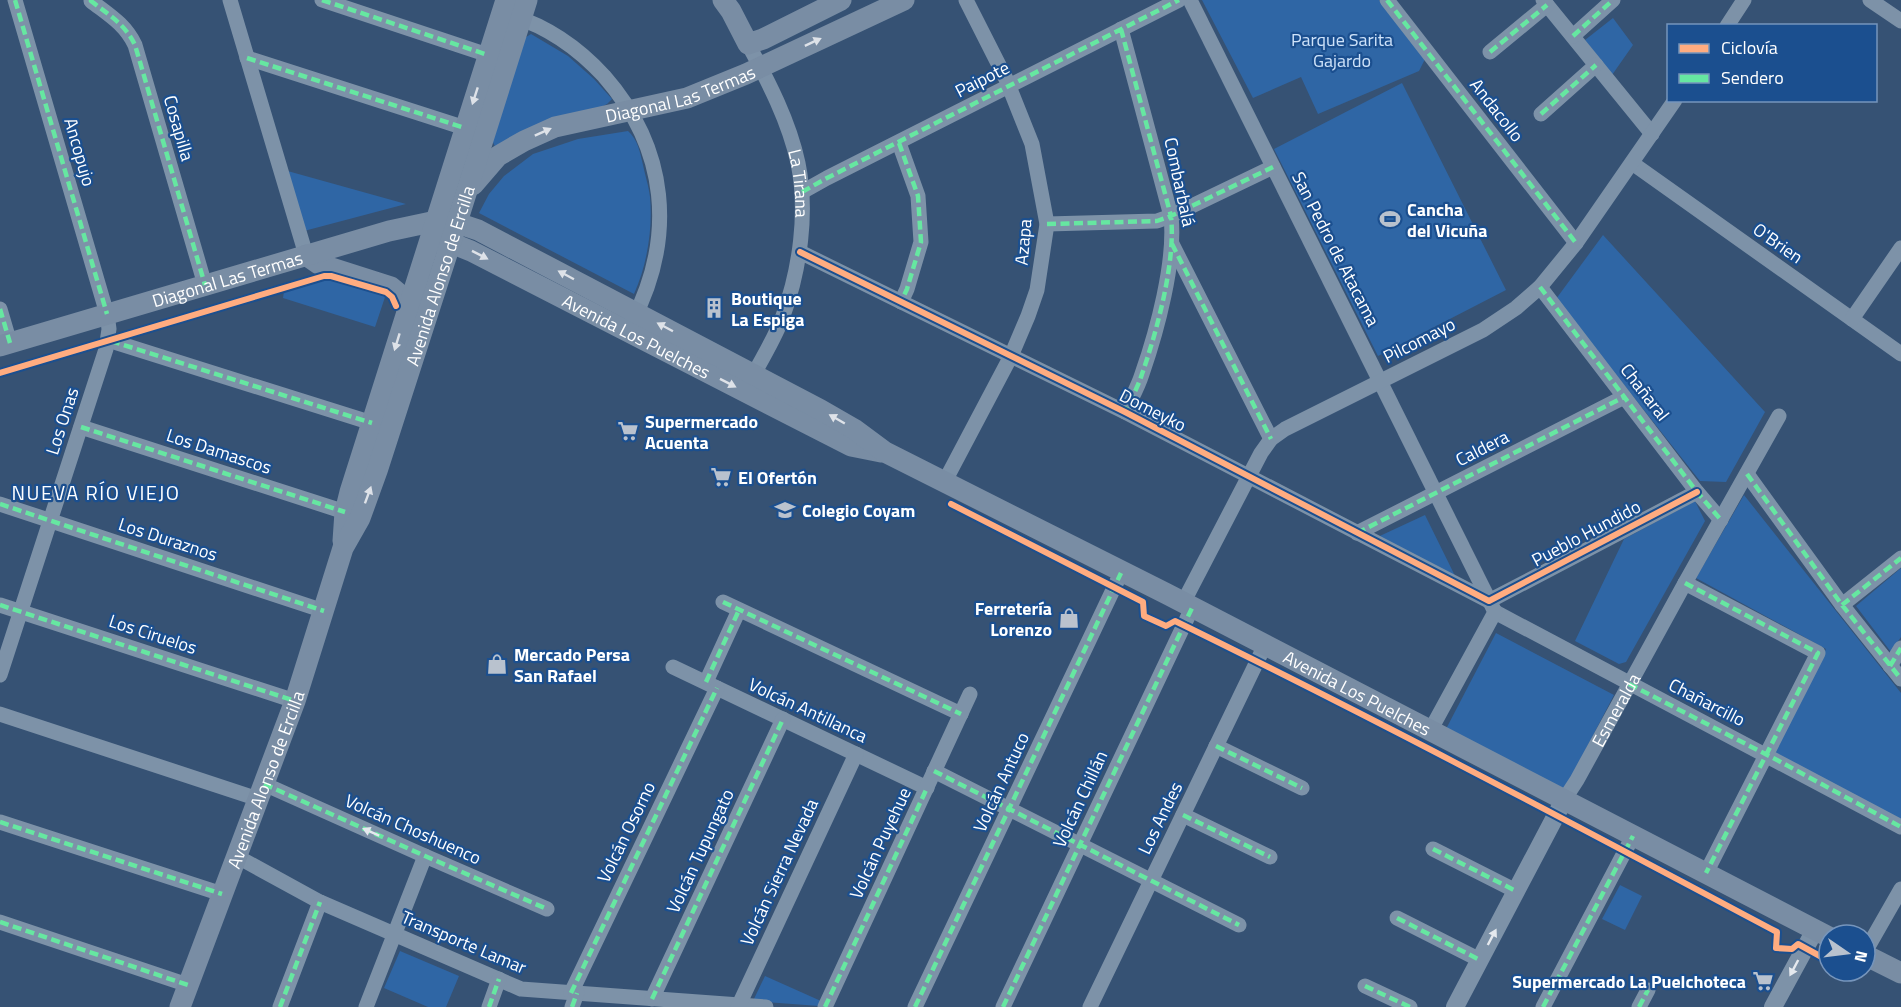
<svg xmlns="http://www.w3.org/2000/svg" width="1901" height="1007" viewBox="0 0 1901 1007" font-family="'Titillium Web',sans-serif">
  <rect width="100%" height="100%" fill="#365274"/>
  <path fill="#2f66a5" d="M1202,0H1379L1425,59L1419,71L1318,114L1301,77L1253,98Z
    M1613,18L1633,45L1612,75L1585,40Z
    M531,34L568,56L594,79L612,99L607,104L595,110L496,149L492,140L523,39Z
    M1402,83L1506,290L1378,356L1274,149Z
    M628,131C638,140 640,152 643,165C645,175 649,187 650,197C653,229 647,265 634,294L479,213L489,194L504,176L533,154L578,139Z
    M284,170L406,204L304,231Z
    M1603,235L1765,412L1726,482L1700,481L1556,299Z
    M329,277L386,294L375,327L283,298L284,291Z
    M1744,495L1901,693V821L1774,753L1826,649L1696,578Z
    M1695,501L1705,521L1626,662L1619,664L1575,641L1624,539Z
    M1425,515L1461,588L1369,541Z
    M1901,568V637L1891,652L1856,606Z
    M1496,633L1614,695L1564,791L1446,729Z
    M1620,885L1642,896L1625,930L1602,919Z
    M400,951L459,976L446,1007H428L384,988Z
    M765,976L821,1001L819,1006L753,1001Z"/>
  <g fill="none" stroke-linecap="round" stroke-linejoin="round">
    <g stroke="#7d92a8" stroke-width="15">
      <path d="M92,0L91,1C109,15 125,24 135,45L205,285"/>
      <path d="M230,0L306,255"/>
      <path d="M322,0L488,55"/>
      <path d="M1190,0L1495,612"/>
      <path d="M1387,0L1576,243"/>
      <path d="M1543,0L1652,134"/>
      <path d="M1870,0L1901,21"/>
      <path d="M513,16C548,27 579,49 604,76C668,149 676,237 632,322"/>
      <path d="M1727,26L1744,0"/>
      <path d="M1121,29L1171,216C1176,261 1157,331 1142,374C1138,387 1131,399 1125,412"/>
      <path d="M1573,36L1613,0"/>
      <path id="s1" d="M748,44C768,81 789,121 798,163C808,212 800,269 783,316C776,336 764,355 754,374"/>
      <path d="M1490,52L1547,5"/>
      <path d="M247,58L465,128"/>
      <path d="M1541,114L1596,65"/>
      <path d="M899,143L918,196L921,242L907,289L901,302"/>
      <path d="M1632,163L1901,354"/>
      <path d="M802,192L827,178L1179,0"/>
      <path d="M1047,224L1157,221L1171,216L1273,167"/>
      <path d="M1172,244L1271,439"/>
      <path d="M800,252L1125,412L1489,601L1697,492"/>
      <path d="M1540,287L1697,492L1721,520"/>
      <path d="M0,309L10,343"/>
      <path d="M1852,319L1901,248"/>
      <path d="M108,340L372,423"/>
      <path d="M81,427L345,512"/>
      <path d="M1747,474L1842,605L1901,679"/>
      <path d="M945,481L1011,356L1028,316L1037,290L1047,224L1032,144L1006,79L966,0"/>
      <path d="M0,504L324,611"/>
      <path d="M1357,533L1624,397"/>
      <path d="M1685,583L1818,653L1706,873"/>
      <path d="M723,602L961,714"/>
      <path d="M1183,603L1261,453L1271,439L1285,429L1483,330L1516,308L1540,287L1576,243L1675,100"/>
      <path d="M0,605L295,701"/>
      <path d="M1842,605L1901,558"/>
      <path d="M1495,612L1901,827"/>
      <path d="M1890,666L1901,648"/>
      <path d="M673,667L927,788"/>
      <path d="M0,675L106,349L109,329L107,314L15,0"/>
      <path d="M706,682L739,610"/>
      <path d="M0,714L258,799"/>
      <path d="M1430,731L1495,612"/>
      <path d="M1216,746L1302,788"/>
      <path d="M934,771L1239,925"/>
      <path d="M264,784L425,856L547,909"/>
      <path id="s2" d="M1564,800L1577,780L1685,583L1779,416"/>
      <path d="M1183,815L1270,857"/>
      <path d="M0,822L222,894"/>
      <path d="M1433,849L1516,891"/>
      <path d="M236,856L320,902L521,989L766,1007"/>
      <path d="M1397,918L1480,960"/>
      <path d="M0,922L188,985"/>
      <path d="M1865,952L1901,889"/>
      <path d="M1365,986L1410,1007"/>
      <path d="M571,993L717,688"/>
      <path d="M652,999L783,719"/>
      <path d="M280,1007L320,902"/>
      <path d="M366,1007L425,856"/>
      <path d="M489,1007L499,979"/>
      <path d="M572,1007L577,993"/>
      <path d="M738,1007L856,754"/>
      <path d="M825,1007L970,694"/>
      <path d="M915,1007L1121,573"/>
      <path d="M1003,1007L1192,608"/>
      <path d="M1090,1007L1265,645"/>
      <path d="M1543,1007L1633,836"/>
      <path d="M1639,1007L1648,990"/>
    </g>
    <path stroke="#7d92a8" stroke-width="18" d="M1455,1007L1564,800
      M1773,1007L1815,930"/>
    <g stroke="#798da4" stroke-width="21">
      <path d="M723,0L731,11L748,44L763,39L841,0"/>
      <path id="s3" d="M473,185L498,156L524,141L555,127L687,98L746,74L904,0"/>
      <path id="s4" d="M437,240L451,243L471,251L851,446L881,452"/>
      <path d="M306,255L319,264L391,287L403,297L407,309"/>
      <path id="s5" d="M0,346L389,231L436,221L457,223L478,230L821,410L854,429L885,452L1167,594L1829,937"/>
      <path d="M343,541L345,512L350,492L506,0"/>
      <path d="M1865,955L1901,973"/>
      <path id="s6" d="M180,1007L295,701L343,548L360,518L377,471L447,254L527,0"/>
    </g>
    <path stroke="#66e7a1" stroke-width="4.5" stroke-dasharray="9 4.5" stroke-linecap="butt" d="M15,0L107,314
      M92,0L91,1C109,15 125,24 135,45L205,285
      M322,0L488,55
      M1387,0L1576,243
      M1121,29L1171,216C1176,261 1157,331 1142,374C1138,387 1131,399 1125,412
      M1573,36L1613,0
      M1490,52L1547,5
      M247,58L465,128
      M1541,114L1596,65
      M899,143L918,196L921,242L907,289L901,302
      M802,192L827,178L1179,0
      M1047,224L1157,221L1171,216L1273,167
      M1172,244L1271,439
      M1540,287L1697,492L1721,520
      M0,309L10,343
      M111,341L372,423
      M81,427L345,512
      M1747,474L1842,605L1901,679
      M0,504L324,611
      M1357,533L1624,397
      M1685,583L1818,653L1706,873
      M723,602L961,714
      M0,605L295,701
      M1842,605L1901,558
      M1890,666L1901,648
      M706,682L739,610
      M1629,684L1777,760L1901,827
      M1216,746L1302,788
      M934,771L1239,925
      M264,784L425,856L547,909
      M1183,815L1270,857
      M0,822L222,894
      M1433,849L1516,891
      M1397,918L1480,960
      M0,922L188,985
      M1365,986L1410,1007
      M571,993L717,688
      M652,999L783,719
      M280,1007L320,902
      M489,1007L499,979
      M572,1007L577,993
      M825,1007L927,788
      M915,1007L1121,573
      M1003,1007L1192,608
      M1543,1007L1633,836
      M1639,1007L1648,990"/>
    <g stroke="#1b4f8f" stroke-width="10">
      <path id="cycleway" d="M800,252L1125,412L1489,601L1697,492
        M0,373L324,276H331L386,292L392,297L396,306
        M951,504L1143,602L1144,616L1166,626L1175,621C1378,720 1577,826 1777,932L1776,948L1792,949L1798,944L1829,961"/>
    </g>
    <use href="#cycleway" stroke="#ffac80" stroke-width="6"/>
  </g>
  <defs><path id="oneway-solid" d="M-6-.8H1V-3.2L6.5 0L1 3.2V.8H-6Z" transform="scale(1.5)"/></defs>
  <g fill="#dee2e8">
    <use href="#oneway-solid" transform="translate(813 42) rotate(-25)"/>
    <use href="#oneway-solid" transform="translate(475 96) rotate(108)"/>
    <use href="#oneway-solid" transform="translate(543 132) rotate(-24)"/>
    <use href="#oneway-solid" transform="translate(480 255) rotate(27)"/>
    <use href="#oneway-solid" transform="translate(566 275) rotate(-152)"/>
    <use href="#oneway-solid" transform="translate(665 327) rotate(-152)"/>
    <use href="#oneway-solid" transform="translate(397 342) rotate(107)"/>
    <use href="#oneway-solid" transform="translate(728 383) rotate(27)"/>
    <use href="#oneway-solid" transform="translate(837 419) rotate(-150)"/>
    <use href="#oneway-solid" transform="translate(368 495) rotate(-70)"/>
  </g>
  <g fill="#e5e9ee">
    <use href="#oneway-solid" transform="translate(371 832) rotate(-156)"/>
    <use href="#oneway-solid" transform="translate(1492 937) rotate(-62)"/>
    <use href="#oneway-solid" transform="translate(1794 968) rotate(118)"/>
  </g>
  <defs>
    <g id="stadium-bare" transform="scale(1.62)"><path d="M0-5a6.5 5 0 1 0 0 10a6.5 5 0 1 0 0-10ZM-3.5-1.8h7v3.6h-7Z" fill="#b9c2ce" stroke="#1b4f8f" stroke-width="2.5" paint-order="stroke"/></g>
    <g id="building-bare" transform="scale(1.62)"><path d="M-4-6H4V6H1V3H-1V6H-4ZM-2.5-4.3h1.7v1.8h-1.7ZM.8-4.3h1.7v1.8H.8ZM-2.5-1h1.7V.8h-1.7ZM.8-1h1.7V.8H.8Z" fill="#b9c2ce" stroke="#1b4f8f" stroke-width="2.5" paint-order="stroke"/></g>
    <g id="supermarket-bare" transform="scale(1.62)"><path d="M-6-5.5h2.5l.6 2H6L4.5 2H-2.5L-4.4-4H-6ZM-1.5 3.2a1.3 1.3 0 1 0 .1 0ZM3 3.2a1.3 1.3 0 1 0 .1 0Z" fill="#b9c2ce" stroke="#1b4f8f" stroke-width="2.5" paint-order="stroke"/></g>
    <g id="school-bare" transform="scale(1.62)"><path d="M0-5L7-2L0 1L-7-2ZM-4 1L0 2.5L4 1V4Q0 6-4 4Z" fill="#b9c2ce" stroke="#1b4f8f" stroke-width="2.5" paint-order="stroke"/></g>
    <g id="shop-bare" transform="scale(1.62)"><path d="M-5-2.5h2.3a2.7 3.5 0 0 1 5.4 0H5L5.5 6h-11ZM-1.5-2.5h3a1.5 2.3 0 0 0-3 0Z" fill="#b9c2ce" stroke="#1b4f8f" stroke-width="2.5" paint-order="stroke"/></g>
  </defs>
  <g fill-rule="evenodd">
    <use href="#stadium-bare" x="1390" y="219"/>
    <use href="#building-bare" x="714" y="308"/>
    <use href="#supermarket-bare" x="628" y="431"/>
    <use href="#supermarket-bare" x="721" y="477"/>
    <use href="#school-bare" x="785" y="510"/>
    <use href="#shop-bare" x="1069" y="618"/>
    <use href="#shop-bare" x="497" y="664"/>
    <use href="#supermarket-bare" x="1763" y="981"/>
  </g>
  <g text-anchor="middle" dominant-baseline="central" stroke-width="4.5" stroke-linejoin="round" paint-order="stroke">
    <g font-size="18" fill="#cfe3fa" stroke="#1b4f8f">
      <text x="1342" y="39">Parque Sarita<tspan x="1342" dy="21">Gajardo</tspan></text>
    </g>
    <g font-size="18" fill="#fff" stroke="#1b4f8f">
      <text transform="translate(982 79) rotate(-27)">Paipote</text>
      <text stroke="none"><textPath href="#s3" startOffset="232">Diagonal Las Termas</textPath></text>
      <text transform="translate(1497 110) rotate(52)">Andacollo</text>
      <text transform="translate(179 128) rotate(74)">Cosapilla</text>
      <text transform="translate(80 152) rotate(74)">Ancopujo</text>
      <text transform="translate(1180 182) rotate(78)">Combarbalá</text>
      <text stroke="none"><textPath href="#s1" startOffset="150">La Tirana</textPath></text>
      <text transform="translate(1023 242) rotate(-85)">Azapa</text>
      <text transform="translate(1778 243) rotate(35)">O'Brien</text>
      <text transform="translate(1336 249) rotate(63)">San Pedro de Atacama</text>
      <text stroke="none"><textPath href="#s6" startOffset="777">Avenida Alonso de Ercilla</textPath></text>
      <text stroke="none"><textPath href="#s5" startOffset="237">Diagonal Las Termas</textPath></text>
      <text stroke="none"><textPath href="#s4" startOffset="222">Avenida Los Puelches</textPath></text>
      <text transform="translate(1419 340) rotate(-27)">Pilcomayo</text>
      <text transform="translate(1645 392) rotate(52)">Chañaral</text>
      <text transform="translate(1153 410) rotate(27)">Domeyko</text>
      <text transform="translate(62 421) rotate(-72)">Los Onas</text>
      <text transform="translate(1482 448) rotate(-27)">Caldera</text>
      <text transform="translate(219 451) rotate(18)">Los Damascos</text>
      <text transform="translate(1586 533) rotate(-28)">Pueblo Hundido</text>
      <text transform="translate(168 539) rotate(18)">Los Duraznos</text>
      <text transform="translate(153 634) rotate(18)">Los Ciruelos</text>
      <text stroke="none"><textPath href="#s5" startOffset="1491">Avenida Los Puelches</textPath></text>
      <text transform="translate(1707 702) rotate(27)">Chañarcillo</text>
      <text transform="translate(808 710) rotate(25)">Volcán Antillanca</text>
      <text stroke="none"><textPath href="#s2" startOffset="104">Esmeralda</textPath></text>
      <text stroke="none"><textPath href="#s6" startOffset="243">Avenida Alonso de Ercilla</textPath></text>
      <text transform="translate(1001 782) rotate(-65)">Volcán Antuco</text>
      <text transform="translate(1080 799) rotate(-65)">Volcán Chillán</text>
      <text transform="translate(1160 818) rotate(-64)">Los Andes</text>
      <text transform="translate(413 829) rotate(24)">Volcán Choshuenco</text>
      <text transform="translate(626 832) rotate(-64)">Volcán Osorno</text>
      <text transform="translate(880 843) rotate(-65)">Volcán Puyehue</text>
      <text transform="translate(700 851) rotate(-65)">Volcán Tupungato</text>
      <text transform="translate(779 872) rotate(-65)">Volcán Sierra Nevada</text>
      <text transform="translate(464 942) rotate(23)">Transporte Lamar</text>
    </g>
    <g font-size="18" font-weight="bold" fill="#fff" stroke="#1b4f8f" text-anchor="start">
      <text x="1407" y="209">Cancha<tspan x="1407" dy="21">del Vicuña</tspan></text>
      <text x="731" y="298">Boutique<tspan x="731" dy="21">La Espiga</tspan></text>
      <text x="645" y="421">Supermercado<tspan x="645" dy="21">Acuenta</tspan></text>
      <text x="738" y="477">El Ofertón</text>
      <text x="802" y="510">Colegio Coyam</text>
      <text x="1052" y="608" text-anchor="end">Ferretería<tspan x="1052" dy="21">Lorenzo</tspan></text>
      <text x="514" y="654">Mercado Persa<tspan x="514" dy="21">San Rafael</tspan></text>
      <text x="1746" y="981" text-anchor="end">Supermercado La Puelchoteca</text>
    </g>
    <g font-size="20" letter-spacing="1.5" fill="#fff" stroke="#1b4f8f">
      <text x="96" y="492">NUEVA RÍO VIEJO</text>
    </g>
  </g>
  <rect x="1667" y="24" width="210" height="78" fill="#1b4f8f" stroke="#7695bc" stroke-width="1.5"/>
  <rect x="1679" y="44" width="30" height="9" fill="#ffac80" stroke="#7695bc" stroke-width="1.5"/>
  <text x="1721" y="54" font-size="18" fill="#ffffff">Ciclovía</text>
  <rect x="1679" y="74" width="30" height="9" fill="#66e7a1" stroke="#7695bc" stroke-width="1.5"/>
  <text x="1721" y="84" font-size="18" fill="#ffffff">Sendero</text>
  <g transform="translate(1847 953) rotate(104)"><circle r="28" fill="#1b4f8f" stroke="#7695bc" stroke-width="1.5"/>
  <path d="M0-4.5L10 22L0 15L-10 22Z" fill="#b9c2ce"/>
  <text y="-9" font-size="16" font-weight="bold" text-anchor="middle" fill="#ffffff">N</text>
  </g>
</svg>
